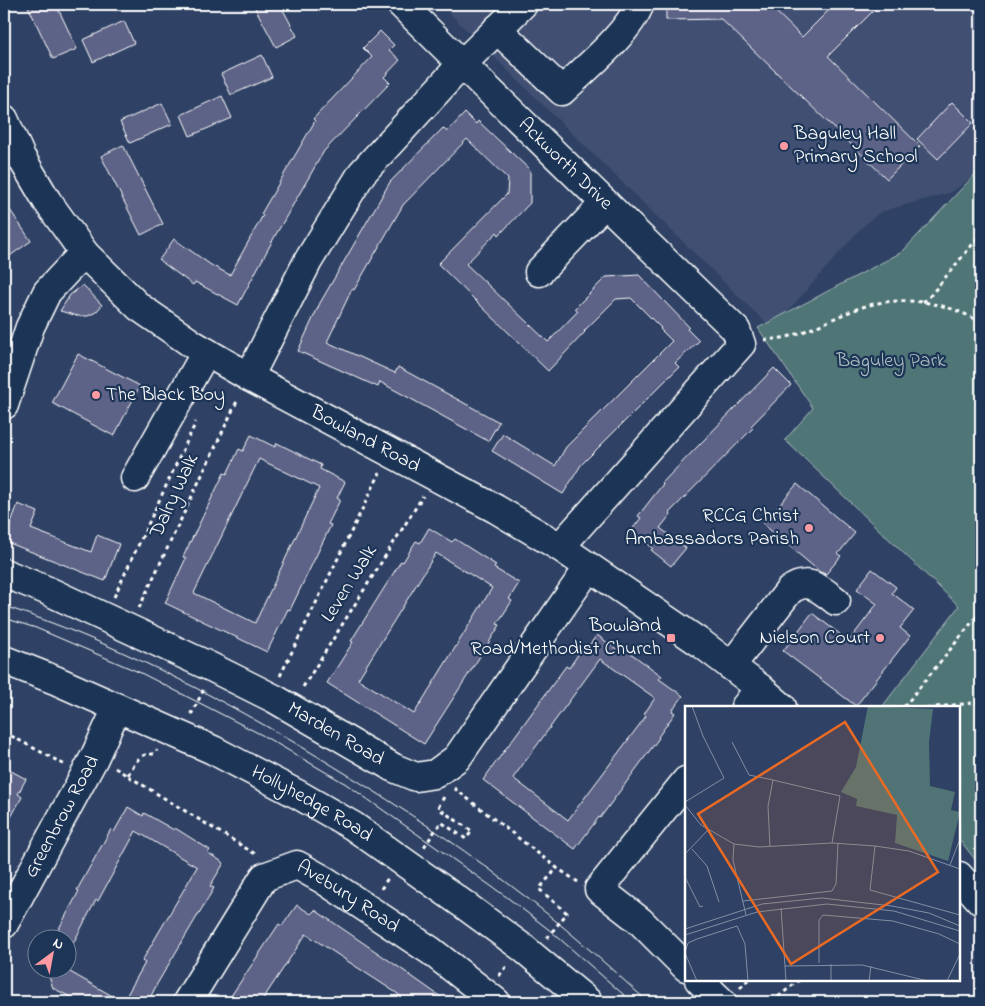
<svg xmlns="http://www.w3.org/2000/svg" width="985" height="1006" viewBox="0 0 985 1006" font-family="'Indie Flower',sans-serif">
  <rect width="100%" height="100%" fill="#2f4265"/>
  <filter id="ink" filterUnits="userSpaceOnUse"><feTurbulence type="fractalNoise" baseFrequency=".02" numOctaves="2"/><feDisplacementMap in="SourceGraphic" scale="10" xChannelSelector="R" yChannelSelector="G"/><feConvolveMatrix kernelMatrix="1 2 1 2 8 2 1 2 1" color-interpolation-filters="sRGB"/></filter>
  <g filter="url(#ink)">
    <path fill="#415072" d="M440,4H981V170L952,192L880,212L862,227L772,329Z"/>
    <path fill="#507476" stroke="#a8baba" d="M981,168V867L959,839V707H882L959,606L785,440L813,408L758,328L902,252Z"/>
    <path fill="#5d6287" stroke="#fff" fill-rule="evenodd" d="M27,4H56L77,49L53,59Z
      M253,4H280L297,36L276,47Z
      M666,4H768L802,37L835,4H880L828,56L920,146L887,179L721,19L666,20Z
      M124,21L134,43L93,62L83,40Z
      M380,31L394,45L389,50L400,60L384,77L390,83L324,151L275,236L238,305L195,282L193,285L159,260L174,239L211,265L230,275L263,215L261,214L315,121L313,119L372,57L363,48Z
      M262,55L272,77L231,95L221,74Z
      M222,96L232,118L190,136L181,115Z
      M952,102L973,123L938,159L917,139Z
      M162,103L172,124L130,143L120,122Z
      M465,113L476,124L478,121L530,170V203L499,235L497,232L466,264L548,342L578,311L575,308L606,277L639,275L689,327L687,329L699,341L675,363L679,367L581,465L563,494L492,451L503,434L555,466L566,447L672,341L660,329L661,328L631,298L616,299L584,331L585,332L548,371L438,264L507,194L508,179L467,139L403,205L354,290L352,289L327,342L395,373L398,367L499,422L488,441L380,382L378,387L298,351L320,303L390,182L443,128L447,132Z
      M123,145L163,224L141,235L101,156Z
      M4,201L31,241L4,260Z
      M83,285L102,305L96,312L88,316H78L60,311L70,295Z
      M78,354L140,386L114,436L52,403Z
      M774,368L791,385L751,426L753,428L669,513L671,514L660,528L686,548L671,566L651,550L653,548L631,531L641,518L638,516L663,484L662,483Z
      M251,435L275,447L277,443L321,465L320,469L345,482L337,498L340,500L328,524L331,525L290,610L288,609L267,652L165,603L186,558L183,557L224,473L227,474L239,449L243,451ZM259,459L319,488L255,623L194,593Z
      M797,484L855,533L838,554L841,556L826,574L820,572L763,524Z
      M18,504L38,512L31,529L91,552L97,535L119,544L105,581L4,541Z
      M429,528L452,542L455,539L496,565L494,568L519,583L509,599L512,601L497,624L500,625L424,744L327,683L353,642L351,641L401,561L403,562L416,541L420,543ZM436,553L492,588L414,714L358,679Z
      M872,569L896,587L892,593L914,610L900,628L910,636L856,706L783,651L812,613L849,641L877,604L857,589Z
      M597,635L619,651L622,647L662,676L659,679L683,696L672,711L675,713L658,737L659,738L600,818L599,817L575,849L483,780L566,666L569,668L583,647L586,649ZM600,659L655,698L644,714L646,716L568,820L513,778Z
      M4,767L26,779L18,794L22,797L4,830Z
      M128,807L143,816L144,813L174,830L175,828L210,850L208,853L224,863L210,886L214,888L157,984L148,1002H80L53,988L46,968H68V964L70,972L123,1002L145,963L142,961L197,867L136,831L98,901L96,900L68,953V938H54L79,891L77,890L111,829L114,832Z
      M297,905L311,914L315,910L400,968L448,1002H407L398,994L306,934L261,1002H227L279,924L282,926Z"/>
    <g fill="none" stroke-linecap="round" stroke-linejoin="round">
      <g stroke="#fff" stroke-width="31">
        <g id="minor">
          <path d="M401,4L462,64L523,4"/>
          <path d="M497,29L562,91C587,67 627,35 640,4"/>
          <path id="s1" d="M4,119L21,157L47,201L85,254L139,307L194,345L249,377L496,509L560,547L702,644L760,688L782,707"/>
          <path d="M539,272L605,203"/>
          <path id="s2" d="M249,377L308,261L362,173L462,64L736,330L741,344L560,547"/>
          <path d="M4,405L30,327L47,292L76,261L85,254"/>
          <path d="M135,478L206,352"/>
          <path id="s3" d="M4,573L46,590L213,668L275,699L394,768L416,777L435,774L457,758L589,567"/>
          <path id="s4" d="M4,660L55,680L213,750L299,795L353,826L463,904L523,948L588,1002"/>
          <path d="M731,666L789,591C808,576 820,589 836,601"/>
          <path d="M745,707L760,688"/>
          <path d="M686,781L599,889L640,921L686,967"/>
          <path d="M959,876L981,901"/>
          <path id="s5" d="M4,924L94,758L117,708"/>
          <path d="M699,980L722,1002"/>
          <path id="s6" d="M187,1002L264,877L297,865L324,880L431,951L496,1002"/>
        </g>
      </g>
      <path stroke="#fff" stroke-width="3" stroke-dasharray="4 4" stroke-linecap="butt" d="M923,302L930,296L981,234
        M764,340C771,339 779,339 787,337C814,330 839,314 866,306C903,295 949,302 981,323
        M114,597L196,422
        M139,608L238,399
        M280,676L380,473
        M303,687L423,496
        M904,707L981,611
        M936,707L981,702
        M190,712L192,713L204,689
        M4,732L65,765
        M115,768L257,855
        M128,775C136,762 138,753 155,754L157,750
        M454,788L557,868L578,882
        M424,847L441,822L466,839L472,831L438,808L445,795
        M381,889L388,878
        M547,938L567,913L539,889L557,868
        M499,976L508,965
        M740,988L748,980
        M772,1002L799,980"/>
      <use href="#minor" stroke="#1d3557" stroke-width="28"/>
      <path stroke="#fff" stroke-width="1" d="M4,606C111,641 211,693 307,750C378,793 449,837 514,888C561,923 605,963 648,1002
        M4,618L36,628L141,673L262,735L346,784L508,898L552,932L632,1002"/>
    </g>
  </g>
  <g fill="#ff9aa2" stroke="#1d3557" stroke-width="2">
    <circle cx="784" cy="146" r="5"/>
    <circle cx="96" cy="395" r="5"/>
    <circle cx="809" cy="528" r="5"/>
    <rect x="666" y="633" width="10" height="10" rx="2.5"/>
    <circle cx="880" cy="638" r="5"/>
  </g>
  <g text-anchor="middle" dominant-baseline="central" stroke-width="4.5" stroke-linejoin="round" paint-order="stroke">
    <g font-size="20" fill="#fff" stroke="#1d3557" text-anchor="end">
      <text x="794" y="134" text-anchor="start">Baguley Hall<tspan x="794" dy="23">Primary School</tspan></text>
      <text x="106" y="395" text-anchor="start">The Black Boy</text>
      <text x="799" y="516">RCCG Christ<tspan x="799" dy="23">Ambassadors Parish</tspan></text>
      <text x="661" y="626">Bowland<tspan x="661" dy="23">Road/Methodist Church</tspan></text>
      <text x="870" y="638">Nielson Court</text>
    </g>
    <g font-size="20" fill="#fff" stroke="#1d3557">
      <text stroke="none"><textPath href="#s2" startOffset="525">Ackworth Drive</textPath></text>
      <text stroke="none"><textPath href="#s1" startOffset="496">Bowland Road</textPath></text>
      <text transform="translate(175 496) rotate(-65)">Dalry Walk</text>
      <text transform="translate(350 584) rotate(-58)">Leven Walk</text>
      <text stroke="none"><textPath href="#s3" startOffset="369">Marden Road</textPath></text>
      <text stroke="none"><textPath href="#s4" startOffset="340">Hollyhedge Road</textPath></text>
      <text stroke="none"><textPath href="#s5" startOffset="122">Greenbrow Road</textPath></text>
      <text stroke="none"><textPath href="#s6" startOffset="242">Avebury Road</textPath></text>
    </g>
    <g font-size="20" fill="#b0c0c1" stroke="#1d3557">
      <text x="891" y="361">Baguley Park</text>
    </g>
  </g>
  <g transform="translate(685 706)">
    <rect width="275" height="275" fill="#2f4265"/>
    <path d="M183,0L248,3L244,36L245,80L270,86L266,104L275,106L263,155L210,137L212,109L171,100L172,93L156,86L171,61Z" fill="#507476"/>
    <path fill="none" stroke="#828ea3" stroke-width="1" d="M275,2V19M47,36L64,69L88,74M0,96L39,72L18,30L7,0M0,99L16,119L49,138L74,141L147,137L190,140L224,145L275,163M49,138L48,154L61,209M190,140L185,184L275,209M85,141L83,100L88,74L155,90L147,137M7,143L22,160L34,196M0,148L23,124M265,159L275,133M0,171L15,201L18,200M58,195L147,185L151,178L153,137M96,202L101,275M0,223L77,198L137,192L207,200L244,207L275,220M0,229L72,206L142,198L209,205L275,225M0,246L3,237L12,233L52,220L60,238L63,275M0,247L12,275M134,257V214L138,209L208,215L254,228L275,238M100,260L177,259L243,275M146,275V258M184,275L186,260M262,275L275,248"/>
    <path fill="#ea6a24" fill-opacity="0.15" stroke="#ea6a24" stroke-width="2.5" d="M160,16L253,166L106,258L13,108Z"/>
    <rect width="275" height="275" fill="none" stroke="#fff" stroke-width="2.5"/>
  </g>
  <rect width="985" height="1006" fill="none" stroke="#1d3557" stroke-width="20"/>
  <rect x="10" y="10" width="965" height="986" fill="none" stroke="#fff" stroke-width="2" filter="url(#ink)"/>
  <g transform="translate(52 954) rotate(32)"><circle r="24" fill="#1d3557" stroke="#77869a"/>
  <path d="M0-4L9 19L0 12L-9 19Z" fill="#ff9aa2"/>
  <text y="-8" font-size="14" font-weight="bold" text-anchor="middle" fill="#ffffff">N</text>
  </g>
</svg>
